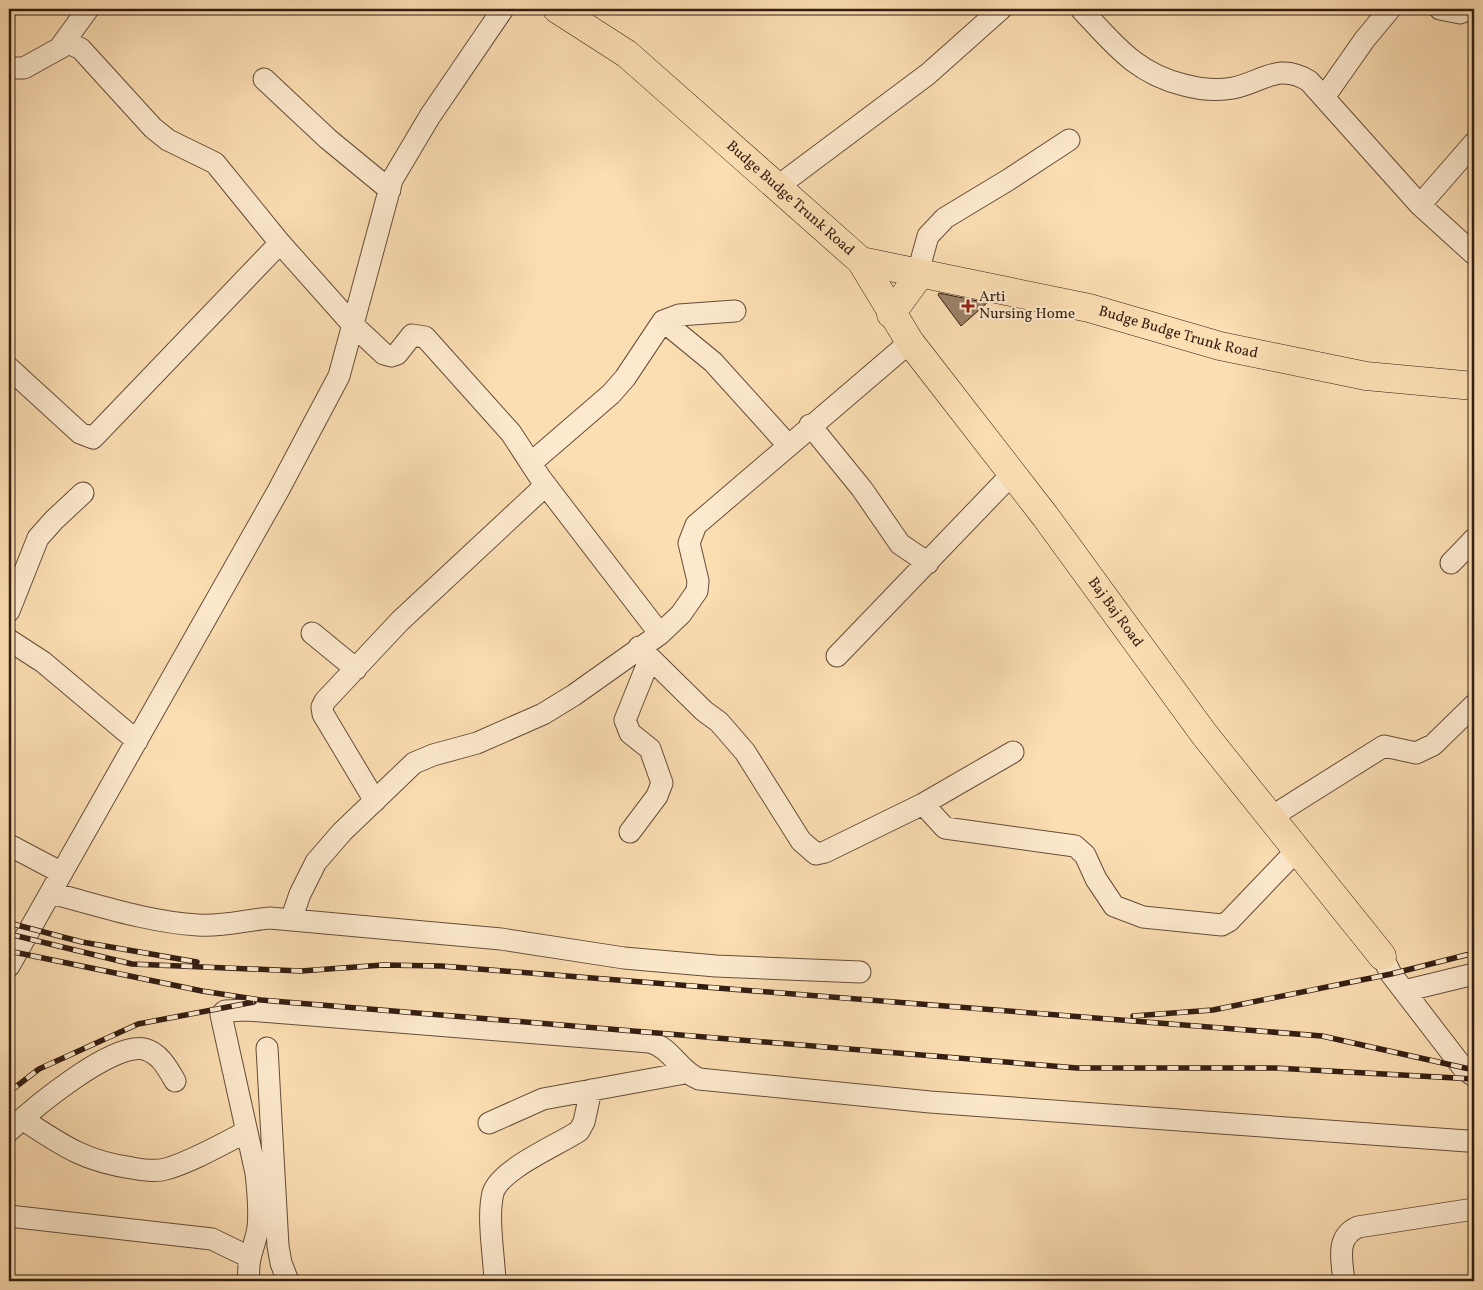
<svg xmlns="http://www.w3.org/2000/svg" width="1483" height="1290" viewBox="0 0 1483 1290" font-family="Vollkorn,serif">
  <rect width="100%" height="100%" fill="#fcdeb3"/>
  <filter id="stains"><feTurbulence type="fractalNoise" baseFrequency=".004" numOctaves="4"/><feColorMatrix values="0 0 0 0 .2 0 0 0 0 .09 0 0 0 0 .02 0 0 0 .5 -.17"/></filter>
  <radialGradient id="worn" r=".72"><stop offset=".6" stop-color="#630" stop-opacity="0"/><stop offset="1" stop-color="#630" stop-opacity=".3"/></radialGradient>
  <path fill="#9c8166" stroke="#331d12" d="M939,293L987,303L961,326L938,295Z"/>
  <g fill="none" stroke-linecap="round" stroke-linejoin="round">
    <g stroke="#654d3a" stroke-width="23">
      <path id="minor" d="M1081,9C1114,44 1135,73 1184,85C1199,89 1217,91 1233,88C1263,82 1278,62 1309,81L1420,205L1474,254
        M1440,9L1460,13L1469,9
        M61,46L88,9
        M9,68H24L69,43L81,49L153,128L168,140L215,163L280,243L353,325L384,354L391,356L397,354L412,335L425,337L511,433L541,479L660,634
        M264,79L328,139L390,190
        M1325,96L1365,39L1390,9
        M777,187L928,74L1001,9
        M1420,205L1474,143
        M918,272L928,236L945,218L1008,180L1069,140
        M663,321L713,362L788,445
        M9,368L80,433L93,438L280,243
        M810,425L862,489L900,544L928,563
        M531,463L611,394L625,378L663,321L679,315L735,311
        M1451,563L1474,539
        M9,611L38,538L54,520L83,493
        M312,633L356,669
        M9,640L43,662L137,741
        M639,647L704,711L719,722L745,752L801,841L816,854L825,852L923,804L1013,752
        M837,656L1012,474
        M375,801L323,714L322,707L325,701L400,621L546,485
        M923,804L945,828L1075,846L1085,855L1096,879L1114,906L1143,917L1212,924L1222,925L1229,921L1297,850
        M1271,817L1384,746L1416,753L1433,745L1474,705
        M630,832L657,796L662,783L650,749L630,733L625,720L650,658
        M9,845L62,873
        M51,893C98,905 148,922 198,925C222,927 246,920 270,918L501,939L624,958L716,966L860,972
        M291,920L300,894L316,862L342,832L414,763L433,755L477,743L543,714L574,695L660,634L681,614L697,591L698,581L689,543L696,525L910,342
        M1382,956L1391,974L1464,1069L1474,1076
        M9,966L278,491L339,376L392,180L430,116L503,9
        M1404,991L1474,974
        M267,1048L278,1246L281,1263L288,1281
        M22,1119C62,1145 83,1161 132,1168C143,1170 155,1172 166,1169C193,1161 220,1145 246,1132
        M489,1123L543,1099L685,1073
        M9,1131C32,1109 112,1042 144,1049C160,1053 168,1069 175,1081
        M9,1216L212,1239L249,1257
        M249,1281C247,1256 254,1250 258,1228C260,1210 258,1191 256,1173L221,1015L225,1011L247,1010L649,1042C670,1046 679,1071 699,1079L930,1102L1467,1141L1474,1139
        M495,1281C494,1256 487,1217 493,1193C500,1169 558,1145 579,1131L584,1122L591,1090
        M1344,1281C1342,1261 1335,1237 1358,1227L1474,1209"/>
    </g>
    <g stroke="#331d12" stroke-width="29">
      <g id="major">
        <path id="s1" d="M557,9L627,54L861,261L1089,308L1220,346L1366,376L1474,386"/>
        <path id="s2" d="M861,261L910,342L1045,516L1204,734L1382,956"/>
        <path d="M891,314L921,273"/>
      </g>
    </g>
    <use href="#minor" stroke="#fdeace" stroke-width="21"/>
    <use href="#major" stroke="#fcdeb3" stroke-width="28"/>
    <g stroke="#331d12" stroke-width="5.5">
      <path id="rail" d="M9,923L82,942L197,962
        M9,934L132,964L301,971L383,965L441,966L1322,1036L1474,1070
        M9,951L202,991L261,1000L1077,1068H1275L1474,1079
        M1133,1016L1213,1010L1391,974L1474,953
        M9,1092L39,1069L138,1024L254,1002"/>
    </g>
    <use href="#rail" stroke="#fdeace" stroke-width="4" stroke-dasharray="11" stroke-linecap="butt"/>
  </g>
  <path fill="#8f2418" stroke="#fdeace" stroke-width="2" d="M965.5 298.5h5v5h5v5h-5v5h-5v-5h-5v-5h5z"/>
  <g text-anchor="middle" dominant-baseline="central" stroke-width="4.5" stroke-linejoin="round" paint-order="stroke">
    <g font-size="15" fill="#331d12" stroke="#fdeace">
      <text stroke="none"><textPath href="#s1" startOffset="301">Budge Budge Trunk Road</textPath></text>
      <text stroke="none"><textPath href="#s1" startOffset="721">Budge Budge Trunk Road</textPath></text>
      <text stroke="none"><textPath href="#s2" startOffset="434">Baj Baj Road</textPath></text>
    </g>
    <g font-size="15" fill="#331d12" stroke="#fdeace" text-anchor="start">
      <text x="979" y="297">Arti<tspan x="979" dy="17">Nursing Home</tspan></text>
    </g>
  </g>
  <rect width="1483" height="1290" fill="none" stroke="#fcdeb3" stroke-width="30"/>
  <rect x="10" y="10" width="1463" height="1270" fill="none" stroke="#331d12" stroke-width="2.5"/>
  <rect x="15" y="15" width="1453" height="1260" fill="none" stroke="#331d12"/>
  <rect width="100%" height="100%" filter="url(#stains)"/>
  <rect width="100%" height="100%" fill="url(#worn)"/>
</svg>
